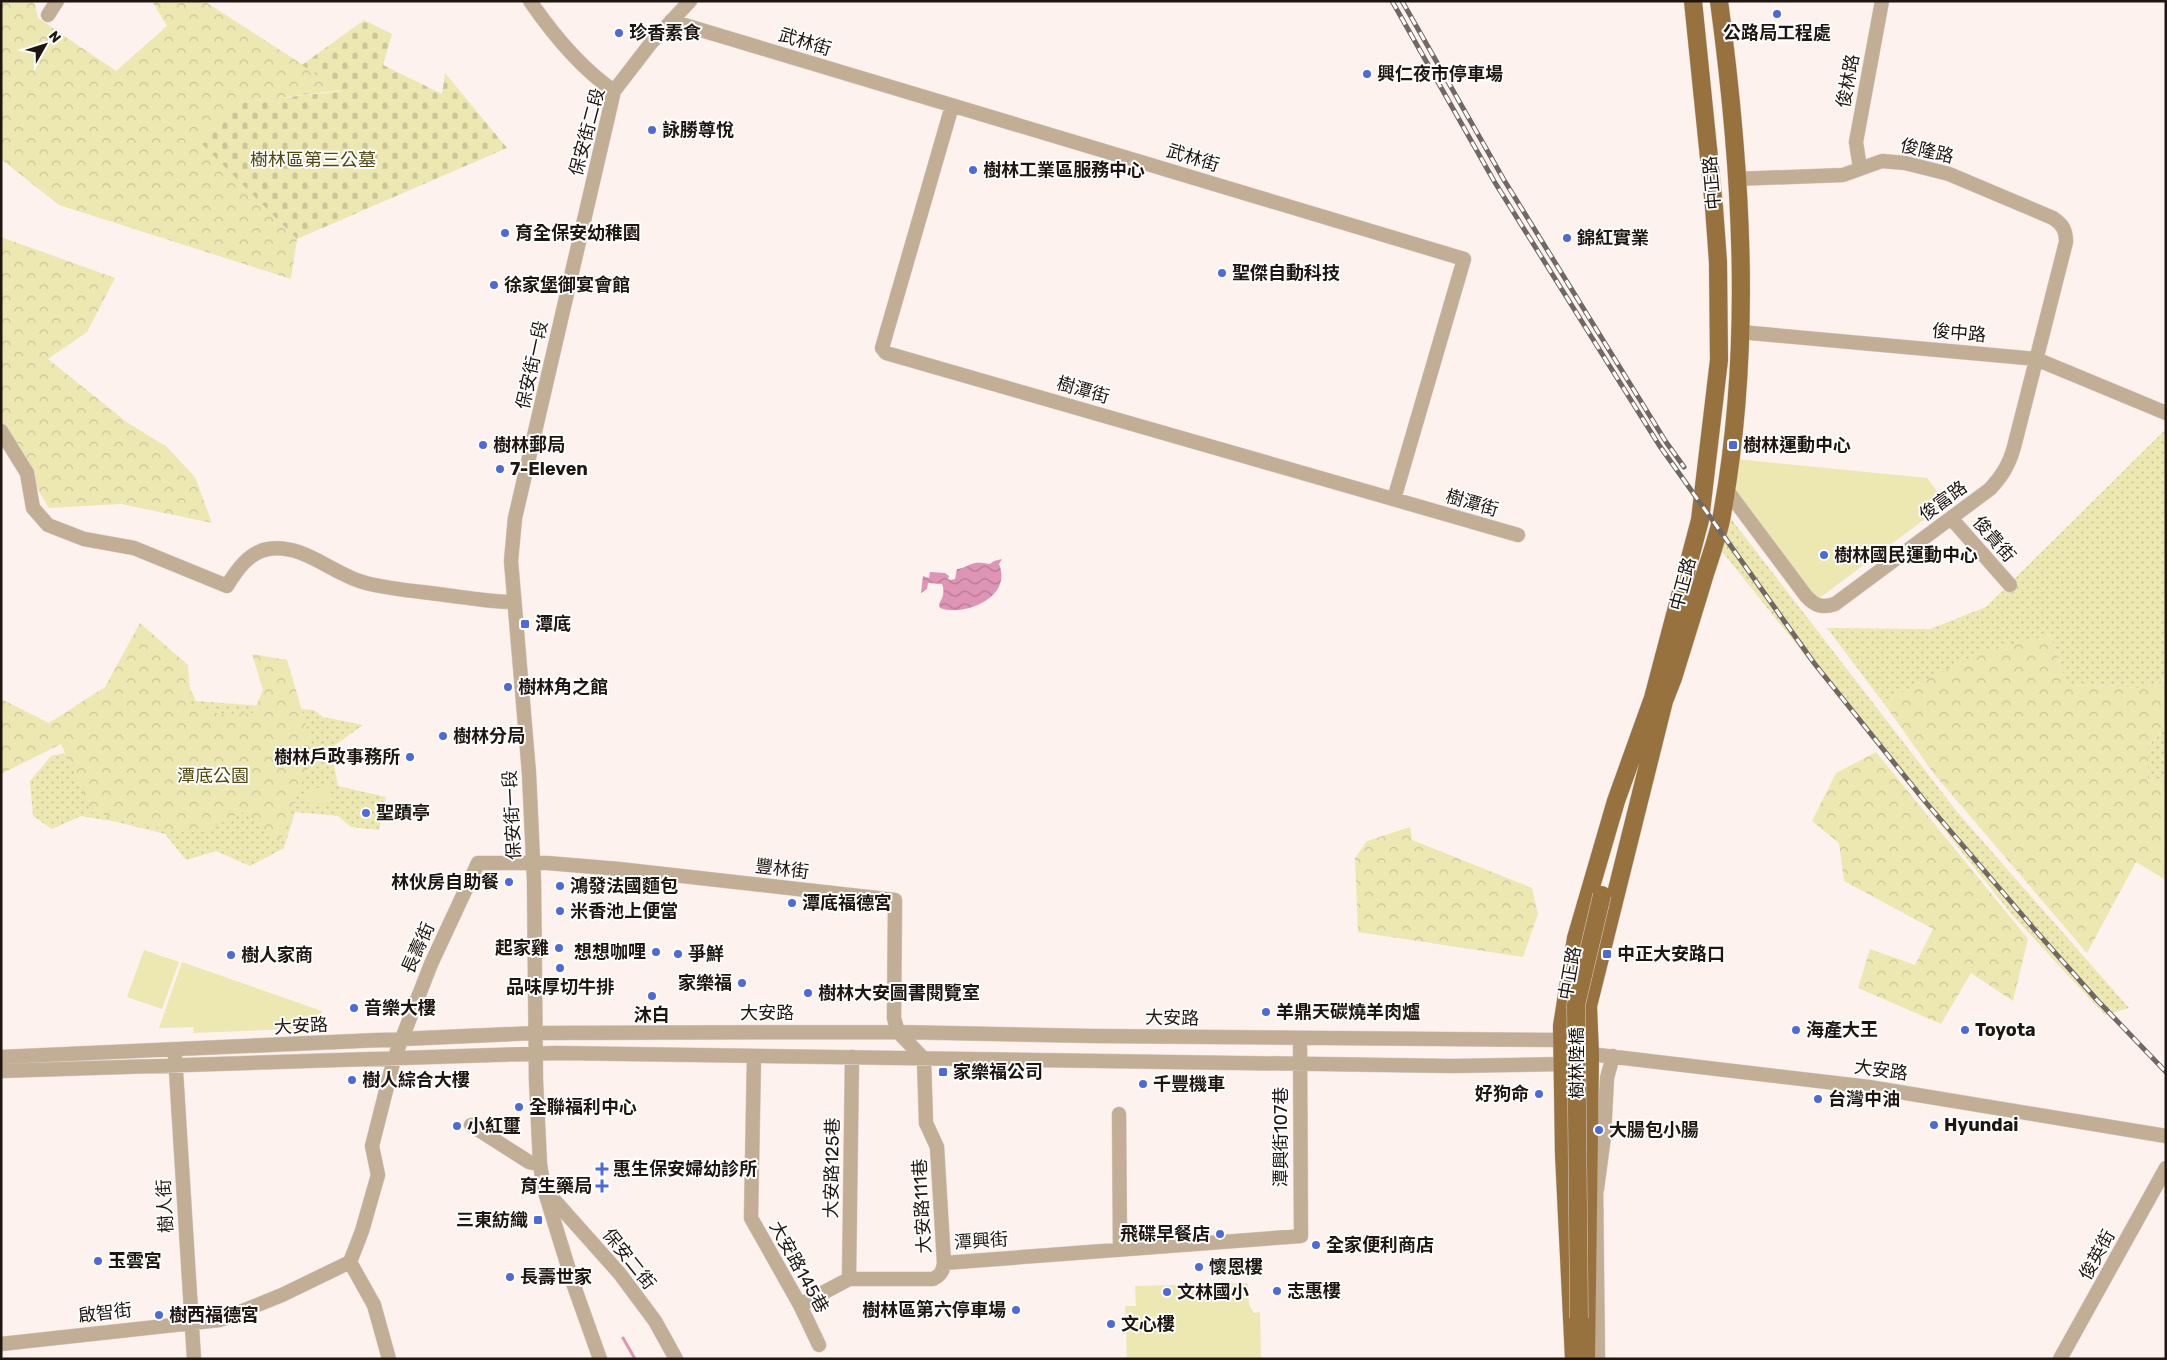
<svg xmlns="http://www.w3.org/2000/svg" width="2167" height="1360" viewBox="0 0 2167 1360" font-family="Rubik,'Noto Sans TC',sans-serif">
  <defs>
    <pattern id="grass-dots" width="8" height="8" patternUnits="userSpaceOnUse" patternTransform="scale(1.25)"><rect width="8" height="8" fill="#ede7b2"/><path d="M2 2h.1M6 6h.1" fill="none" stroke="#cbc598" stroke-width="1.8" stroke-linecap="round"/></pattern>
    <pattern id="forest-crowns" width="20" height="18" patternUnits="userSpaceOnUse" patternTransform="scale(1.25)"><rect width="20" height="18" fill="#ede7b2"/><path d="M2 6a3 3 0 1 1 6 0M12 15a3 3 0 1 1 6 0" fill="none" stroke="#cbc598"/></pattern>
    <pattern id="cemetery-stones" width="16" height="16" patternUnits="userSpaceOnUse" patternTransform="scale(1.25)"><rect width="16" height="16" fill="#ede7b2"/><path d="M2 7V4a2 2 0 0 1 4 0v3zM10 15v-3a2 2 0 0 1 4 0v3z" fill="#cbc598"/></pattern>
    <pattern id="water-waves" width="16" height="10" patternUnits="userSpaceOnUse" patternTransform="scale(1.25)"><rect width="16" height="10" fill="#de95b5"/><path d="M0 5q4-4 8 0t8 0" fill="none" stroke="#b37992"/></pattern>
  </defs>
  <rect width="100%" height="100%" fill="#fdf2ed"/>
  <path fill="url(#grass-dots)" d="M2166,429V679L2143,688L2067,685L2050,635L1894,696L1885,705L1827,628L1930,629L1986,607Z
    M1725,511L1958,813L2129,1008L2105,1015L2013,916L1721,550Z
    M177,661L196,701L314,710L323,717L363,725L331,748L338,786L386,797L379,830L351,827L338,816L295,812L284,848L250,866L216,851L186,860L165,834L117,822L81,816L52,829L33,816L30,781L51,756L117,742Z
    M2163,731H2166V783L2148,780V746Z"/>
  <path fill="url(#forest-crowns)" d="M1,1H34L38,18L116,71L167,26L152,1H204L342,90L245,102L199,140L297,239L291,279L59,205L1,159Z
    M1,237L115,278L87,332L48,359L128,423L167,447L195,477L212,523L121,504L49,508L1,429Z
    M140,623L188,665L191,705L223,715L253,713L263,690L252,654L287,660L314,751L280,842L242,812L204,832H176L92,812L61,744L1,774V699L49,723L105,687Z
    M2050,635L2067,685L2143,688L2166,679V731H2162L2148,746V780L2166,783V880L2136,862L2087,953L1934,774L1885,705L1894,696L1984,651Z
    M1876,752L2028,939L2013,1001L1971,973L1941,1024L1858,988L1870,949L1915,965L1933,929L1844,881L1839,843L1812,821L1836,773Z
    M1410,827L1412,840L1532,888L1538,914L1523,957L1358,932L1355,858L1367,841Z"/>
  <path fill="url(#cemetery-stones)" d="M364,20L392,34L383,65L442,94L445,73L507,148L297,239L198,140L245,102L341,91L302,65Z"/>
  <path fill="#ede7b2" d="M1736,459L1927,478L1946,503L1809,606L1730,498Z
    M330,786L332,802L307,806L305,790Z
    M144,950L179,962L162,1009L127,997Z
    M182,962L322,1011L317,1028L193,1033L194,1027L159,1028Z
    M1248,1283L1249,1305L1254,1313L1260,1312L1261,1359H1127L1125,1306H1136L1135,1286Z"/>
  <path fill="url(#water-waves)" d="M1002,559L999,564C1013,597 965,617 940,608L939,604C943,597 945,592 942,584L928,583L927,589L921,593L923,576L929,578L930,572L945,573L949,576L948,579L951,580L955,579L957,569C974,566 968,560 990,564L994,561Z"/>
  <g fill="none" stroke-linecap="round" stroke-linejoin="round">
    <path stroke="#de95b5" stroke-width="3" d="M623,1338L635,1359"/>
    <g stroke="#d9cfca" stroke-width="15">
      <path id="minor" d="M530,1C552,33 582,69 614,91
        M48,15L57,1
        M671,21L1464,259L1394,499
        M952,106L882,348L886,353L1518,535
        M1860,168L1856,142L1882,1
        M1740,332L2036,359L2166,413
        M1,431L27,473L33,508L48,525L84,539L134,548L227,586C236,571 249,552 268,549C304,543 333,575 366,583C390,589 414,591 438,594C463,597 488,602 513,602
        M1726,489L1806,596C1815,606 1822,608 1835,604L1990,489C2002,476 2009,465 2014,447L2066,242C2066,230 2063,225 2053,218L1949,174L1905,163L1882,161L1843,175L1736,179
        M1951,518L2010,585
        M175,1055L194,1359
        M754,1056L751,1218L800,1305L819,1345
        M1,1057L535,1033L898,1032L1093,1036L1562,1040L1590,1054L1869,1087L2166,1136
        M1,1071L556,1053L1452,1066L1563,1064L1571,1061
        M1119,1114L1120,1249
        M471,1125L529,1162L540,1164
        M1596,1182L1598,1359
        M1597,1189L1604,1136L1607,1078L1613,1056
        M547,1192L620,1274L655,1321L676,1359
        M849,1279L852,1057
        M800,1305L849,1279H933C941,1275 943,1271 944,1263L1301,1236L1300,1038
        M1,1344L220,1320L282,1295L350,1262
        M389,1359L374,1305L350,1262L362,1231L378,1175L372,1146L394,1059L431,964L478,863H547L619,869L895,900L894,1018L898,1032L924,1059L926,1123L937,1147L944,1263
        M600,1359L574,1286L544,1189L540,1164L536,1081L534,881L529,773L511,561L515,518L614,91L651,43L690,1
        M2060,1359L2166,1168"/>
    </g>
    <g stroke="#d9cfca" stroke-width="19">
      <path id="major" d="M1574,1359L1564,1154L1562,1026L1576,938L1616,801L1653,698L1700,520L1719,360L1718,262L1714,207L1693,1
        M1586,1359L1590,1054L1588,1006L1664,701L1673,678C1683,645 1694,611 1704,577C1710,558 1717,539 1721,520C1753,349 1742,172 1719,1"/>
    </g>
    <use href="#minor" stroke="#c2ae94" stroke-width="14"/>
    <use href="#major" stroke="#97723f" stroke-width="18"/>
    <g stroke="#726863" stroke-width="5">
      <path id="rail" d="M1392,1L1494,181L1659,445L1814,663L1923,799L2035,930L2097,1000L2166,1072
        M1402,1L1504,180L1666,442L1684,467"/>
    </g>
    <use href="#rail" stroke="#fff" stroke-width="3" stroke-dasharray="9" stroke-linecap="butt"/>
    <g stroke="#d9cfca" stroke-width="19" stroke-linecap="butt">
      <path id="major-bridge" d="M1579,1318L1576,1005L1602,895"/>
    </g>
    <use href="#major-bridge" stroke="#97723f" stroke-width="18"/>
  </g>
  <g fill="#4b6ade" stroke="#fff" stroke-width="2">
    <circle cx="1777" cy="14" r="5"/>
    <circle cx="619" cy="33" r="5"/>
    <circle cx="1367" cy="74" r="5"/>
    <circle cx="652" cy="130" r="5"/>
    <circle cx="973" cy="170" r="5"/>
    <circle cx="505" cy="233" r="5"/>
    <circle cx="1567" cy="238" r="5"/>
    <circle cx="1222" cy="273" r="5"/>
    <circle cx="494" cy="285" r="5"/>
    <circle cx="483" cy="445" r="5"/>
    <rect x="1728" y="440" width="10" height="10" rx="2.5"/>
    <circle cx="500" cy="469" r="5"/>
    <circle cx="1824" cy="555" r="5"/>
    <rect x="520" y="619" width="10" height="10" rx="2.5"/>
    <circle cx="508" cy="687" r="5"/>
    <circle cx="443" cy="736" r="5"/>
    <circle cx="410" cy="757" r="5"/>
    <circle cx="366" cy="813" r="5"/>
    <circle cx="509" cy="882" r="5"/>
    <circle cx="560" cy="886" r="5"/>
    <circle cx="792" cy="903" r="5"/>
    <circle cx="560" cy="911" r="5"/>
    <circle cx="559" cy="948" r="5"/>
    <circle cx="656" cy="952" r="5"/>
    <circle cx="678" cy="954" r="5"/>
    <rect x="1602" y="949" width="10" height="10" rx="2.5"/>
    <circle cx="231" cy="955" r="5"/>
    <circle cx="560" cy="968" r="5"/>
    <circle cx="742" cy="983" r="5"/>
    <circle cx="808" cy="993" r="5"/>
    <circle cx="652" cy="996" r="5"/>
    <circle cx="354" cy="1008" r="5"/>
    <circle cx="1266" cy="1012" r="5"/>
    <circle cx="1796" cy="1030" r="5"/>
    <circle cx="1965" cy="1030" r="5"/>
    <rect x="938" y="1067" width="10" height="10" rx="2.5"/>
    <circle cx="352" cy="1080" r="5"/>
    <circle cx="1143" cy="1084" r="5"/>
    <circle cx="1539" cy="1094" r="5"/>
    <circle cx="1818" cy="1099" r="5"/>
    <circle cx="519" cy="1107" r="5"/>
    <circle cx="1934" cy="1125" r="5"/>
    <circle cx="457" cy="1126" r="5"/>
    <circle cx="1599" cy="1130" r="5"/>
    <path d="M599.5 1161.5h5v5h5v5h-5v5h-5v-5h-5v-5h5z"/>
    <path d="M599.5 1178.5h5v5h5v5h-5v5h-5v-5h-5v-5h5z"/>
    <rect x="533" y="1215" width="10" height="10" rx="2.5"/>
    <circle cx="1220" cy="1234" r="5"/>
    <circle cx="1316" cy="1245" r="5"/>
    <circle cx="98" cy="1261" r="5"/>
    <circle cx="1199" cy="1267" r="5"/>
    <circle cx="510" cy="1277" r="5"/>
    <circle cx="1277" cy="1291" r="5"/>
    <circle cx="1167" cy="1292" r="5"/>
    <circle cx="1016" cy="1310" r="5"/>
    <circle cx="159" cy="1315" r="5"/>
    <circle cx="1111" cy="1324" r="5"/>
  </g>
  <g text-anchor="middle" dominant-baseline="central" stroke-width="4" stroke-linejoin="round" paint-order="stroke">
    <g font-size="18" font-weight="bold" fill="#1f1611" stroke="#fff" text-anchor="start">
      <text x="629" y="33">珍香素食</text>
      <text x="1777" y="33" text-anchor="middle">公路局工程處</text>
      <text x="1377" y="74">興仁夜市停車場</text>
      <text x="662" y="130">詠勝尊悅</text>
      <text x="983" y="170">樹林工業區服務中心</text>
      <text x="515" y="233">育全保安幼稚園</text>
      <text x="1577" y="238">錦紅實業</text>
      <text x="1232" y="273">聖傑自動科技</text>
      <text x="504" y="285">徐家堡御宴會館</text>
      <text x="493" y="445">樹林郵局</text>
      <text x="1743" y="445">樹林運動中心</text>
      <text x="510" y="469">7-Eleven</text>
      <text x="1834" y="555">樹林國民運動中心</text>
      <text x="535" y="624">潭底</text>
      <text x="518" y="687">樹林角之館</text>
      <text x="453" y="736">樹林分局</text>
      <text x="400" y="757" text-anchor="end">樹林戶政事務所</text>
      <text x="376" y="813">聖蹟亭</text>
      <text x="499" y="882" text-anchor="end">林伙房自助餐</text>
      <text x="570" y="886">鴻發法國麵包</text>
      <text x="802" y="903">潭底福德宮</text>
      <text x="570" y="911">米香池上便當</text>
      <text x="549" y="948" text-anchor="end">起家雞</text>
      <text x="646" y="952" text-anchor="end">想想咖哩</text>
      <text x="688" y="954">爭鮮</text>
      <text x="1617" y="954">中正大安路口</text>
      <text x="241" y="955">樹人家商</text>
      <text x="732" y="983" text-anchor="end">家樂福</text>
      <text x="560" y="987" text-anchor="middle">品味厚切牛排</text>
      <text x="818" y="993">樹林大安圖書閱覽室</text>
      <text x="364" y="1008">音樂大樓</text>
      <text x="1276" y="1012">羊鼎天碳燒羊肉爐</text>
      <text x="652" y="1015" text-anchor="middle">沐白</text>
      <text x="1806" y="1030">海產大王</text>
      <text x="1975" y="1030">Toyota</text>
      <text x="953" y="1072">家樂福公司</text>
      <text x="362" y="1080">樹人綜合大樓</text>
      <text x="1153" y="1084">千豐機車</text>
      <text x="1529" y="1094" text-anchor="end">好狗命</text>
      <text x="1828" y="1099">台灣中油</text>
      <text x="529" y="1107">全聯福利中心</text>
      <text x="1944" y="1125">Hyundai</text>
      <text x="467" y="1126">小紅璽</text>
      <text x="1609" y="1130">大腸包小腸</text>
      <text x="613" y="1169">惠生保安婦幼診所</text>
      <text x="592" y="1186" text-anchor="end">育生藥局</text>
      <text x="528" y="1220" text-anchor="end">三東紡織</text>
      <text x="1210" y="1234" text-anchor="end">飛碟早餐店</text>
      <text x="1326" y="1245">全家便利商店</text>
      <text x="108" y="1261">玉雲宮</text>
      <text x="1209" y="1267">懷恩樓</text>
      <text x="520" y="1277">長壽世家</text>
      <text x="1287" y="1291">志惠樓</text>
      <text x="1177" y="1292">文林國小</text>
      <text x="1006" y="1310" text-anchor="end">樹林區第六停車場</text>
      <text x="169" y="1315">樹西福德宮</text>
      <text x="1121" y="1324">文心樓</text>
    </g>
    <g font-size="18" fill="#1f1611" stroke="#fff">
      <text transform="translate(805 42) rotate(17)">武林街</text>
      <text transform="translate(1848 81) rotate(-79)">俊林路</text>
      <text transform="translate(587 132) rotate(-75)">保安街二段</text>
      <text transform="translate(1927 151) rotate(13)">俊隆路</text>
      <text transform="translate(1193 158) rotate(17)">武林街</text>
      <text transform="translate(1712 183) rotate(-95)">中正路</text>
      <text transform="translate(1959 333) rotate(5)">俊中路</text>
      <text transform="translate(532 365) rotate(-78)">保安街一段</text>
      <text transform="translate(1083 390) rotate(16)">樹潭街</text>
      <text transform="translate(1943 501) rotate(-36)">俊富路</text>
      <text transform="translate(1472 503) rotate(16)">樹潭街</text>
      <text transform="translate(1994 539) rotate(49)">俊貴街</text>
      <text transform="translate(1683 584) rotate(-75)">中正路</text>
      <text transform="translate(512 815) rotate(-93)">保安街一段</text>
      <text transform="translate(782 869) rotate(7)">豐林街</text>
      <text transform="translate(418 948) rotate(-66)">長壽街</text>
      <text transform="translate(1570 973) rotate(-80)">中正路</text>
      <text x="767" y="1013">大安路</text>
      <text transform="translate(1172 1018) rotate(1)">大安路</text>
      <text transform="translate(301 1026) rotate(-3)">大安路</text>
      <text transform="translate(1577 1063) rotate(-90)">樹林陸橋</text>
      <text transform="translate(1881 1070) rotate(8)">大安路</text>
      <text transform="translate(1281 1137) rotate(-90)">潭興街107巷</text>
      <text transform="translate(832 1168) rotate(-89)">大安路125巷</text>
      <text transform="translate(165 1206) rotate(-93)">樹人街</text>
      <text transform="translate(922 1206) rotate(-93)">大安路111巷</text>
      <text transform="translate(981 1241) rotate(-4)">潭興街</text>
      <text transform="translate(2097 1255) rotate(-61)">俊英街</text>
      <text transform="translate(629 1259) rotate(51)">保安二街</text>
      <text transform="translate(799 1267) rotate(61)">大安路145巷</text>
      <text transform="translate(105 1313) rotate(-7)">啟智街</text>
    </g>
    <g font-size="18" fill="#50480e" stroke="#fff">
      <text x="313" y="160">樹林區第三公墓</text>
      <text x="213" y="776">潭底公園</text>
    </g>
  </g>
  <rect width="2167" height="1360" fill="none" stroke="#1f1611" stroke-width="5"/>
  <g transform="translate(45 45) rotate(51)" stroke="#ffffff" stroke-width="4" paint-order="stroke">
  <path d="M0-4L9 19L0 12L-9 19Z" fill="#1f1611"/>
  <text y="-8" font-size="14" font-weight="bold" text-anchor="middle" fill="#1f1611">N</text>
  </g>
</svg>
